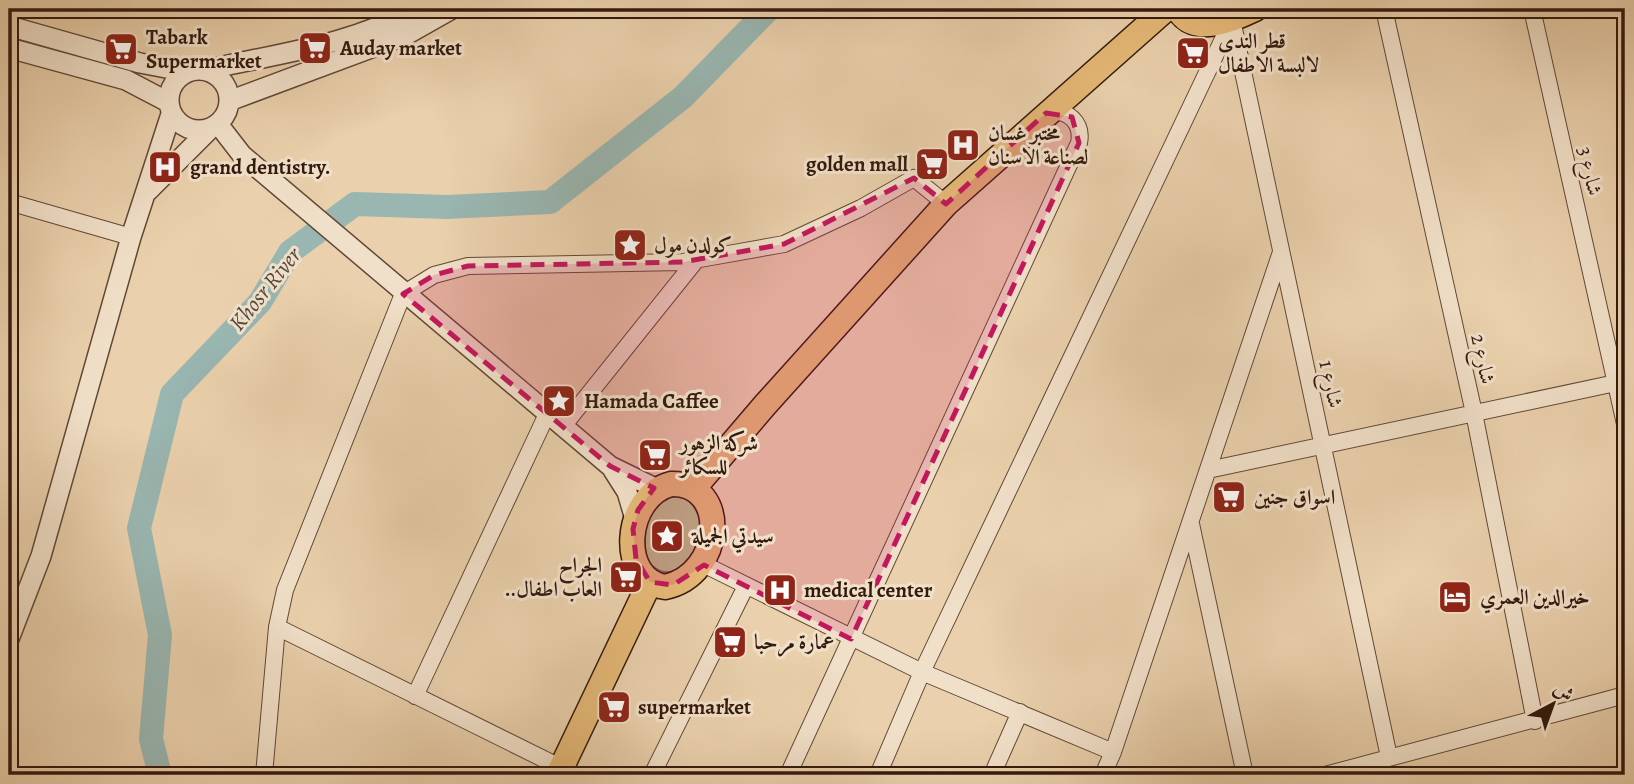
<svg xmlns="http://www.w3.org/2000/svg" width="1634" height="784" viewBox="0 0 1634 784" font-family="Alegreya,Amiri,serif">
  <rect width="100%" height="100%" fill="#ead0ac"/>
  <filter id="stains"><feTurbulence type="fractalNoise" baseFrequency=".00286" numOctaves="4"/><feColorMatrix values="0 0 0 0 .2 0 0 0 0 .09 0 0 0 0 .02 0 0 0 .5 -.17"/></filter>
  <radialGradient id="worn" r=".72"><stop offset=".6" stop-color="#630" stop-opacity="0"/><stop offset="1" stop-color="#630" stop-opacity=".3"/></radialGradient>
  <path fill="#b9bb88" stroke="#766a4b" stroke-width="2" d="M684,494C692,502 698,510 701,522C704,542 685,580 660,571C655,569 650,564 646,561L643,514L652,498Z"/>
  <g fill="none" stroke-linecap="round" stroke-linejoin="round">
    <path stroke="#99b6b1" stroke-width="24" d="M160,775L151,739L160,635L139,528L172,394L260,302L290,252L355,204L447,207L550,202L683,97L769,9"/>
    <g stroke="#614836" stroke-width="18">
      <path id="minor" d="M1384,9L1474,413L1535,721
        M1532,9L1625,424
        M1232,20L1389,757
        M9,202L131,237
        M564,425L697,259
        M1208,470L1625,381
        M1191,524L1245,775
        M703,564L922,672L1113,752
        M277,627L576,775
        M415,696L548,412
        M264,775L277,627L285,590L403,294L434,275L468,266L683,262L784,244L861,208L914,178L946,204
        M652,775L745,588
        M788,775L1079,143C1083,123 1068,108 1048,113
        M878,775L922,672L1232,20
        M992,775L1020,712
        M1103,775L1113,752L1281,252
        M1325,775L1625,695"/>
    </g>
    <g stroke="#614836" stroke-width="22">
      <path id="tertiary" d="M9,26L140,63L187,72
        M9,48L126,80L168,102
        M169 100a30 30 0 1 1 60 0a30 30 0 1 1-60 0Z
        M205,70C275,54 352,45 415,9
        M229,101L406,35L452,9
        M218,124L242,155L610,466L657,489
        M148,191L210,129
        M613,470L627,492L635,519
        M9,639L41,556L131,237L171,114"/>
    </g>
    <g stroke="#331a0e" stroke-width="27">
      <path id="primary" d="M1178,9C1193,37 1232,20 1255,9
        M671,484C730,482 724,575 665,587C618,580 623,497 671,484Z
        M694,488L765,405L946,204L1166,9
        M558,775L650,582"/>
    </g>
    <use href="#minor" stroke="#f1e0c9" stroke-width="16"/>
    <use href="#tertiary" stroke="#f1e0c9" stroke-width="19"/>
    <use href="#primary" stroke="#e5b876" stroke-width="24"/>
  </g>
  <path fill="#c2185b" fill-opacity="0.2" stroke="#c2185b" stroke-width="5" stroke-dasharray="14 9" stroke-linejoin="round" d="M1046,113L1072,117L1079,143L851,639L704,565L673,585L650,582L636,559L633,529L638,510L654,488L610,466L403,294L434,275L468,266L683,262L784,244L914,178L946,204Z"/>
  <defs>
    <g id="supermarket-square" transform="scale(1.75)"><rect x="-9" y="-9" width="18" height="18" rx="4" fill="#8f2418" stroke="#f1e0c9"/><path d="M-6-5.5h2.5l.6 2H6L4.5 2H-2.5L-4.4-4H-6ZM-1.5 3.2a1.3 1.3 0 1 0 .1 0ZM3 3.2a1.3 1.3 0 1 0 .1 0Z" fill="#fff"/></g>
    <g id="hospital-square" transform="scale(1.75)"><rect x="-9" y="-9" width="18" height="18" rx="4" fill="#8f2418" stroke="#f1e0c9"/><path d="M-5-5h3v3.5h4V-5h3V5h-3V1.5h-4V5h-3Z" fill="#fff"/></g>
    <g id="sight-square" transform="scale(1.75)"><rect x="-9" y="-9" width="18" height="18" rx="4" fill="#8f2418" stroke="#f1e0c9"/><path d="M0-6L1.8-2.2L6-1.7L2.9 1.2L3.7 5.4L0 3.3L-3.7 5.4L-2.9 1.2L-6-1.7L-1.8-2.2Z" fill="#fff"/></g>
    <g id="hotel-square" transform="scale(1.75)"><rect x="-9" y="-9" width="18" height="18" rx="4" fill="#8f2418" stroke="#f1e0c9"/><path d="M-6-4.5h1.5V1H6V5H4.5V3h-9V5H-6ZM-4 0a1.8 1.8 0 1 1 3.6 0ZM.5 0V-2.5h3Q6-2.5 6 0Z" fill="#fff"/></g>
  </defs>
  <g fill-rule="evenodd">
    <use href="#supermarket-square" x="315" y="48"/>
    <use href="#supermarket-square" x="121" y="49"/>
    <use href="#supermarket-square" x="1193" y="53"/>
    <use href="#hospital-square" x="963" y="145"/>
    <use href="#supermarket-square" x="932" y="164"/>
    <use href="#hospital-square" x="165" y="167"/>
    <use href="#sight-square" x="630" y="245"/>
    <use href="#sight-square" x="559" y="401"/>
    <use href="#supermarket-square" x="655" y="455"/>
    <use href="#supermarket-square" x="1229" y="497"/>
    <use href="#sight-square" x="667" y="536"/>
    <use href="#supermarket-square" x="626" y="577"/>
    <use href="#hospital-square" x="780" y="590"/>
    <use href="#hotel-square" x="1455" y="597"/>
    <use href="#supermarket-square" x="730" y="642"/>
    <use href="#supermarket-square" x="614" y="707"/>
  </g>
  <g text-anchor="middle" dominant-baseline="central" stroke-width="6" stroke-linejoin="round" paint-order="stroke">
    <g font-size="21" font-weight="bold" fill="#331a0e" stroke="#f1e0c9" text-anchor="start">
      <text x="146" y="37">Tabark<tspan x="146" dy="24">Supermarket</tspan></text>
      <text x="1218" y="41">قطر الندى<tspan x="1218" dy="24">لالبسة الاطفال</tspan></text>
      <text x="340" y="48">Auday market</text>
      <text x="988" y="133">مختبر غسان<tspan x="988" dy="24">لصناعة الاسنان</tspan></text>
      <text x="908" y="164" text-anchor="end">golden mall</text>
      <text x="190" y="167">grand dentistry.</text>
      <text x="654" y="245">كولدن مول</text>
      <text x="584" y="401">Hamada Caffee</text>
      <text x="680" y="443">شركة الزهور<tspan x="680" dy="24">للسكائر</tspan></text>
      <text x="1254" y="497">اسواق جنين</text>
      <text x="692" y="536">سيدتي الجميلة</text>
      <text x="602" y="565" text-anchor="end">الجراح<tspan x="602" dy="24">..العاب اطفال</tspan></text>
      <text x="804" y="590">medical center</text>
      <text x="1480" y="597">خيرالدين العمري</text>
      <text x="754" y="642">عمارة مرحبا</text>
      <text x="638" y="707">supermarket</text>
    </g>
    <g font-size="21" fill="#331a0e" stroke="#f1e0c9">
      <text transform="translate(1590 171) rotate(77)">شارع 3</text>
      <text transform="translate(1483 359) rotate(78)">شارع 2</text>
      <text transform="translate(1331 384) rotate(78)">شارع 1</text>
    </g>
    <g font-size="23" font-style="italic" fill="#52493f" stroke="#f1e0c9">
      <text transform="translate(265 289) rotate(-51)">Khosr River</text>
    </g>
  </g>
  <rect width="1634" height="784" fill="none" stroke="#ead0ac" stroke-width="35"/>
  <rect x="10" y="10" width="1613" height="763" fill="none" stroke="#331a0e" stroke-width="3.5"/>
  <rect x="18" y="18" width="1599" height="749" fill="none" stroke="#331a0e" stroke-width="2"/>
  <g transform="translate(1553 704) rotate(41)" stroke="#f1e0c9" stroke-width="5" paint-order="stroke">
  <path d="M0-5L12 26L0 18L-12 26Z" fill="#331a0e"/>
  <text y="-10" font-size="19" font-weight="bold" text-anchor="middle" fill="#331a0e">ش</text>
  </g>
  <rect width="100%" height="100%" filter="url(#stains)"/>
  <rect width="100%" height="100%" fill="url(#worn)"/>
</svg>
